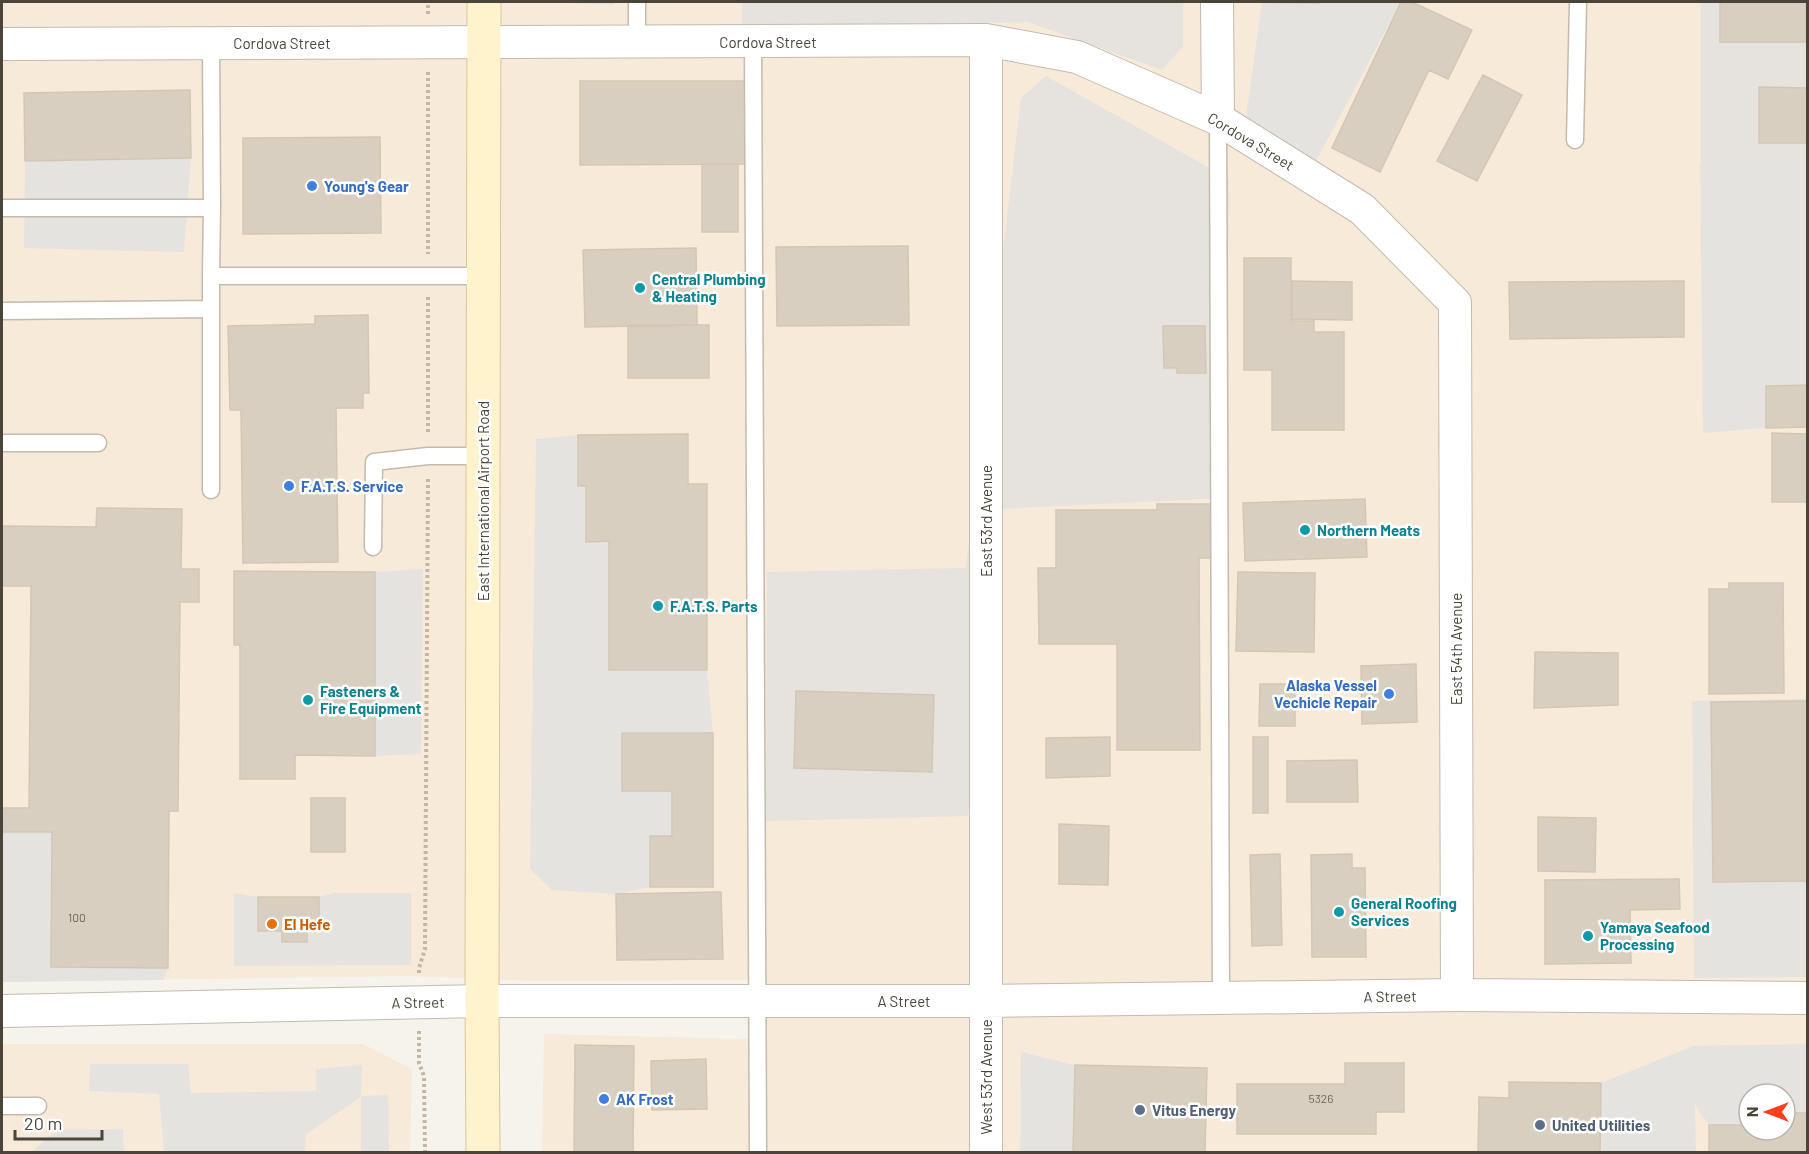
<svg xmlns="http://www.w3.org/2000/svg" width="1809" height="1154" viewBox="0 0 1809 1154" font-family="Barlow,sans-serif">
  <rect width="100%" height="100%" fill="#f6f3ec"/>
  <path fill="#f7ead8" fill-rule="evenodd" d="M2,2H1807V1152H542L544,1034L748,1039L750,980L538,981L406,976L2,982ZM1749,1094H1785V1130H1749Z
    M2,1044H363L412,1069L410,1152H2Z"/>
  <path fill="#e6e2dd" d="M742,2H1183V46L1162,70L1028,22L742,26Z
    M1701,2H1807V166L1701,165Z
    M1046,76L1229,179L1224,498L998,509L968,816L766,821L767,572L966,568L1021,98Z
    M1807,699V977L1694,978L1692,701Z"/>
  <path fill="#e5e3e0" d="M545,2H614V5Z
    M1262,2H1401L1315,163L1246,117Z
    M191,158L184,252L24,248L25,161Z
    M1807,162V385L1766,386V428L1703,433L1700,165Z
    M578,435V486H586V541H609V670H707L713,733L608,732L622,733L672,791V836L650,887L616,894L552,890L530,869L536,439Z
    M423,569L421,754L375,756V572Z
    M2,832H52L51,967L168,968L163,980L2,982Z
    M1807,881V966H1713V882Z
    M234,893L258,897L282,931V942H307V927H319V897L334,893H411V965L234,966Z
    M1807,1044V1125H1785V1094H1749V1125H1709L1695,1105L1696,1152H1600L1601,1083L1693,1046Z
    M1021,1052L1075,1065L1073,1152H1020Z
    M90,1064H188L191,1093L316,1091V1069L362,1065L361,1096L388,1095L389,1152H361V1097L306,1134L305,1152H164L159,1094L89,1091Z
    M123,1129L124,1152H31L57,1130Z"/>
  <path fill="#d8cfc1" stroke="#d3c7b4" stroke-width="1.5" d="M1262,2H1319V3Z
    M1401,2H1412L1472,30L1448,79L1429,70L1380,172L1332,148Z
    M1720,2H1806V42H1720Z
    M1483,75L1522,95L1477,181L1437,161Z
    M580,81H747V164L580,165Z
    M1759,87L1808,88V143H1759Z
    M190,90L191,158L25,161L24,93Z
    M380,137L381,233L243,234V138Z
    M702,164H738V232H702Z
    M908,246L909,325L777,326L776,247Z
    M696,248L697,325L585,327L583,250Z
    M1244,258H1291V321H1314V332H1344V430H1272V370H1244Z
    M1292,281L1352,282V320L1292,319Z
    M1684,281V337L1510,339L1509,282Z
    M368,315L369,393H363V408H336L338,562L243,563L241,410H230L228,326L315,324V316Z
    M628,325H709V378H628Z
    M1163,326H1205L1206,373H1177V368H1164Z
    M1808,385V427L1766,428V386Z
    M1772,433L1808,434V502H1772Z
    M688,434V484H707V670H609V541L586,542V486H578V435Z
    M1365,499L1367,557L1245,561L1243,503Z
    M1157,504H1213V558H1199L1200,750H1117V644H1039L1038,568H1056V510H1157Z
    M97,508L182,509L181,569H199V602H180L178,811H169L168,968L51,967L52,832H2V808H29L31,586H2V526L96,527Z
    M234,571L375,572V756L295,755V779H240V645H234Z
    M1238,572L1315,573L1314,652L1236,651Z
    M1729,583H1783L1784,693L1709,694V589H1729Z
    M1535,652L1618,653V705L1534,708Z
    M1416,664L1417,722L1362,724L1361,666Z
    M1260,684H1295V726H1259Z
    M796,691L934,695L932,772L794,768Z
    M1808,701V881L1713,882L1711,702Z
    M622,733H713V887H650V836H672V791H622Z
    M1110,737V776L1046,778V738Z
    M1253,737H1268V813H1253Z
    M1357,760L1358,802H1287V761Z
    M311,798H345V852H311Z
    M1538,817L1596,818L1595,872L1538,871Z
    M1059,824L1109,826L1108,885L1059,884Z
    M1280,854L1282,945L1252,946L1250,855Z
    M1352,854V868H1365L1366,957H1312L1311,855Z
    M1679,879L1680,909L1630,910L1631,963L1545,964V880Z
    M721,892L723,959L617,960L616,894Z
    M258,897H319V928L307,927V942H282V931H258Z
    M575,1045L634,1046L633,1152H574Z
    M706,1059L707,1109L652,1110L651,1061Z
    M1345,1063H1404V1112H1376V1134H1237V1084H1345Z
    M1075,1065L1207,1068L1205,1152H1073Z
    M1509,1082L1601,1083L1600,1152H1478L1479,1097L1509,1098Z
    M1788,1113H1808V1152H1709V1125H1749V1130H1785V1125H1788Z"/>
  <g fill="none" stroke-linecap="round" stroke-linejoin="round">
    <g stroke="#c2bbae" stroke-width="19">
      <path id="lane" d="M637,2V41
        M753,42L758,1152
        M1218,119L1221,998
        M1575,140L1578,2
        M2,208H212L211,43
        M212,208L211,276H484
        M211,276V490
        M2,311L211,309
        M2,443H98
        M373,547L374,462L428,456H484
        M2,1106H38"/>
    </g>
    <g stroke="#c2bbae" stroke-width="34">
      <path id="street" d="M1217,2L1218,119
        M986,40V1152
        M2,44L986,40L1077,57L1218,119L1362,209L1455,303L1457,995
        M2,1011L482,1001H986L1457,995L1808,998"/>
    </g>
    <g stroke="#d6c79b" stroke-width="35">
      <path id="secondary" d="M483,1152L482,1001L484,2"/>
    </g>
    <path stroke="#c4b79f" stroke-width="4" stroke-dasharray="3 3" stroke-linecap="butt" d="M428,14V2
      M428,72V254
      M428,297V434
      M419,973V968L425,949L428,477
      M419,1031V1063L424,1076L425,1152"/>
    <use href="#lane" stroke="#fff" stroke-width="16"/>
    <use href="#street" stroke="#fff" stroke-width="32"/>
    <use href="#secondary" stroke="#fff3cd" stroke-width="33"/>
  </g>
  <g fill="#3f7fe0" stroke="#fff" stroke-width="2">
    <circle cx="312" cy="186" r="6"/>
    <circle cx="289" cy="486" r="6"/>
    <circle cx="1389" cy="694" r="6"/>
    <circle cx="604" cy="1099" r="6"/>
  </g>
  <g fill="#0f9aa8" stroke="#fff" stroke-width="2">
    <circle cx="640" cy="288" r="6"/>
    <circle cx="1305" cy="530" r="6"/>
    <circle cx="658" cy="606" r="6"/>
    <circle cx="308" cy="700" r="6"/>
    <circle cx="1339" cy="912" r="6"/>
    <circle cx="1588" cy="936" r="6"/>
  </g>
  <circle fill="#e8710a" stroke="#fff" stroke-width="2" cx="272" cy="924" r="6"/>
  <g fill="#5c6f8a" stroke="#fff" stroke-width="2">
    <circle cx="1140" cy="1110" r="6"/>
    <circle cx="1540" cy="1125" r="6"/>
  </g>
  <g text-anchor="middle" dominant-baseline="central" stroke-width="5" stroke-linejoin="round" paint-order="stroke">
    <g font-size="12" fill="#6e675b">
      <text x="77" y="917">100</text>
      <text x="1321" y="1098">5326</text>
    </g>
    <g font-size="15" fill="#4b4439" stroke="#fff">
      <text x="768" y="42">Cordova Street</text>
      <text x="282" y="43">Cordova Street</text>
      <text transform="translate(1251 141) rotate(31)">Cordova Street</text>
      <text transform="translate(483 501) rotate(-90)">East International Airport Road</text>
      <text transform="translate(986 521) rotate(-90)">East 53rd Avenue</text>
      <text transform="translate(1456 649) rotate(-90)">East 54th Avenue</text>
      <text transform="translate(1390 996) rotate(-1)">A Street</text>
      <text x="904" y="1001">A Street</text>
      <text transform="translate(418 1002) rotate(-1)">A Street</text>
      <text transform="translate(986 1077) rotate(-90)">West 53rd Avenue</text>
    </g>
    <g font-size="15" font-weight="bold" fill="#366cbe" stroke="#fff" text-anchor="start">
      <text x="324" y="186">Young's Gear</text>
      <text x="301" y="486">F.A.T.S. Service</text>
      <text x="1377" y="685" text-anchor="end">Alaska Vessel<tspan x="1377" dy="17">Vechicle Repair</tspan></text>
      <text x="616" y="1099">AK Frost</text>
    </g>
    <g font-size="15" font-weight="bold" fill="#0d838f" stroke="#fff" text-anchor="start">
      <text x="652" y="279">Central Plumbing<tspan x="652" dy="17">&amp; Heating</tspan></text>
      <text x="1317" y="530">Northern Meats</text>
      <text x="670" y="606">F.A.T.S. Parts</text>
      <text x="320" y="691">Fasteners &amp;<tspan x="320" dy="17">Fire Equipment</tspan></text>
      <text x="1351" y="903">General Roofing<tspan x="1351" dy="17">Services</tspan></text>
      <text x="1600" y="927">Yamaya Seafood<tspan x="1600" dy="17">Processing</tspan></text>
    </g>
    <g font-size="15" font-weight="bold" fill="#c56008" stroke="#fff" text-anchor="start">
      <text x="284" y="924">El Hefe</text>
    </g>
    <g font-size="15" font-weight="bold" fill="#4e5e75" stroke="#fff" text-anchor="start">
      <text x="1152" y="1110">Vitus Energy</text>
      <text x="1552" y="1125">United Utilities</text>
    </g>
  </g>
  <rect width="1809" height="1154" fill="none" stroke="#4b4439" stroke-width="6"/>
  <g transform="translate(1767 1112) rotate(270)"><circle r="28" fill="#ffffff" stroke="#b7b4b0" stroke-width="1.5"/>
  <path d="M0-4.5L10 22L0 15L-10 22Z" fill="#fc3f1d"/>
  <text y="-9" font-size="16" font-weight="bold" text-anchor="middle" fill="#4b4439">N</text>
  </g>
  <path d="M15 1130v9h87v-9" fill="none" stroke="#4b4439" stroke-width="3"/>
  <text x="24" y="1130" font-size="18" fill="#4b4439" stroke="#ffffff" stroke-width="4.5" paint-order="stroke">20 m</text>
</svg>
